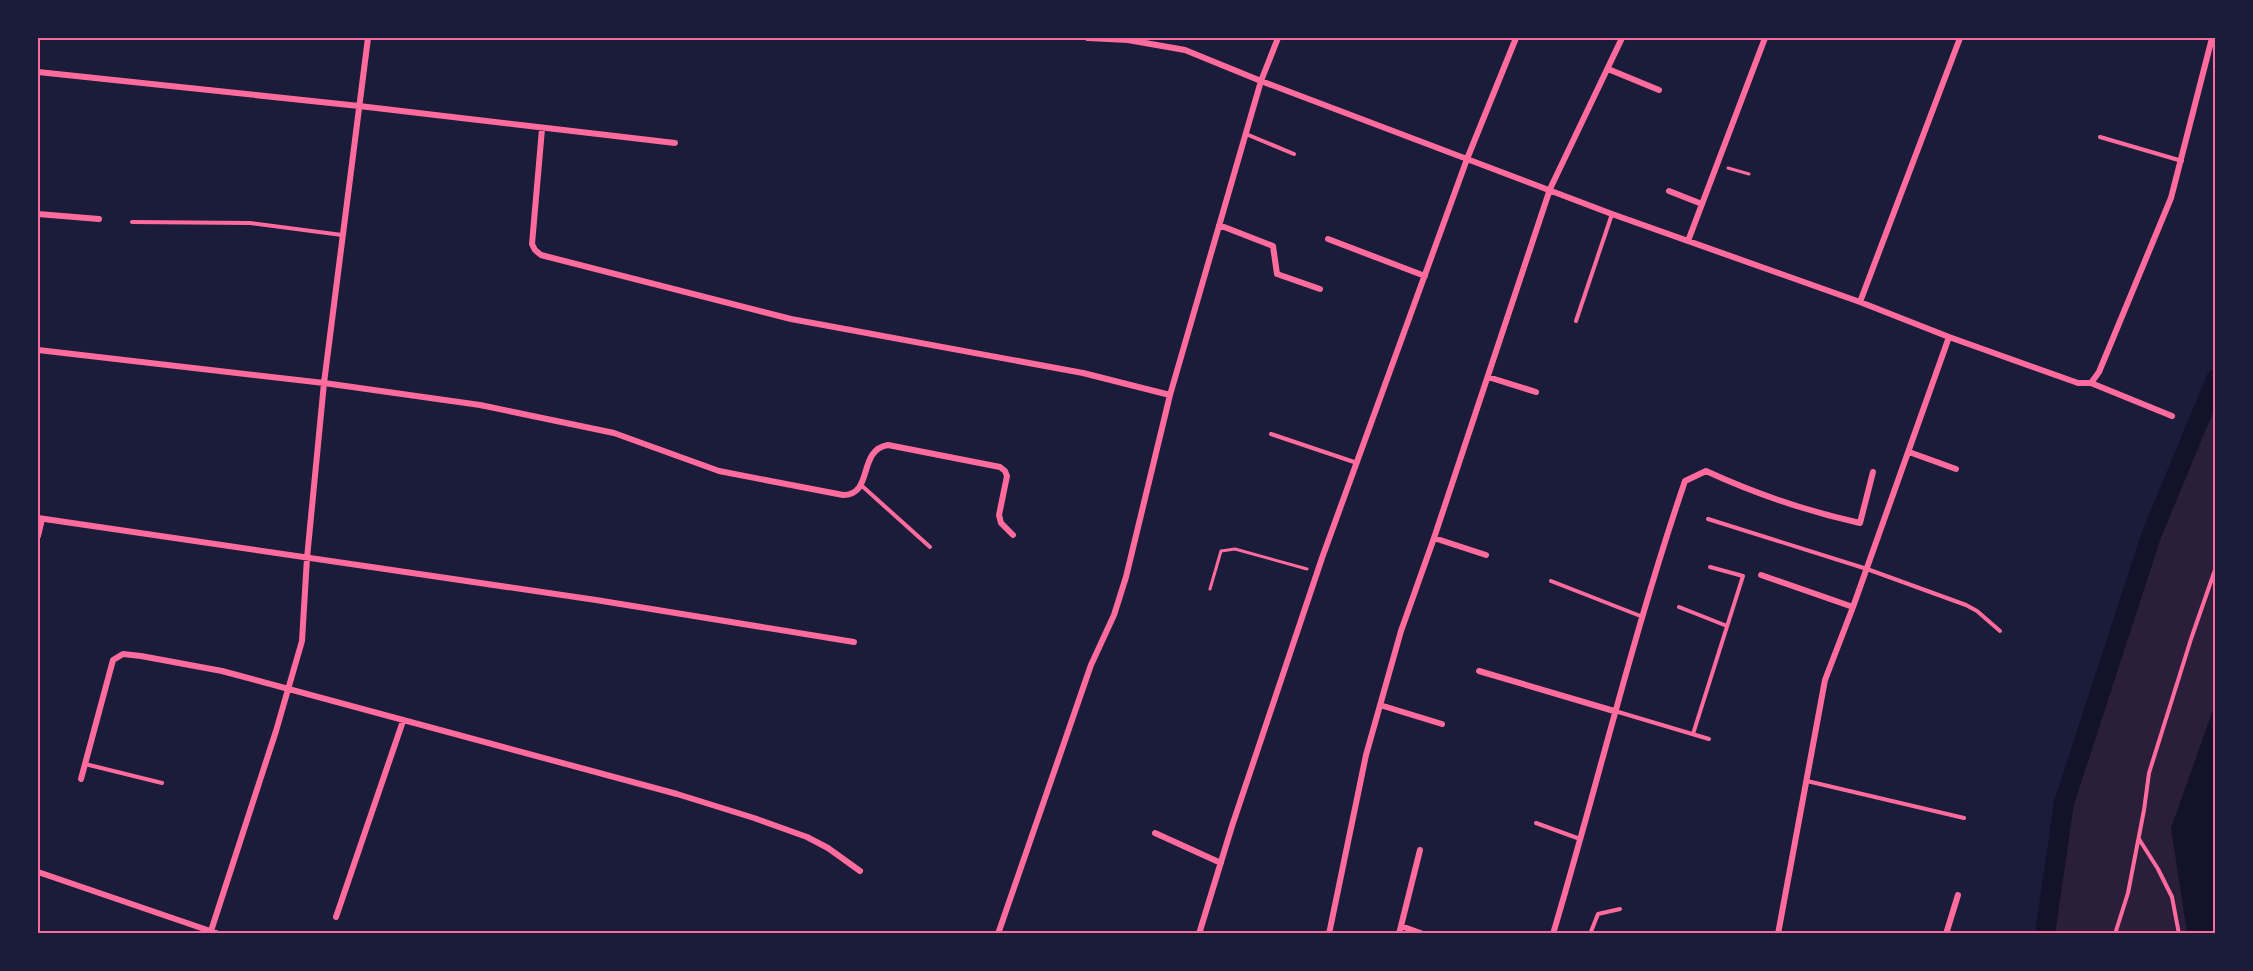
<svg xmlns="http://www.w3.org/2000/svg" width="2253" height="971" viewBox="0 0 2253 971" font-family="'Fira Sans',sans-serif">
  <rect width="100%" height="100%" fill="#1b1b3a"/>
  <path fill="#2a1e3b" d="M2215,379V933L2045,934L2064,803L2151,536Z"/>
  <path fill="#12122b" d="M2215,704V933H2187L2171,828Z"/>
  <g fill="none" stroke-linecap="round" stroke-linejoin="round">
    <path stroke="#12122b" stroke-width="20" d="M2045,934L2064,803L2151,536L2216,379"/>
    <path stroke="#ff6b9d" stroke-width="3" d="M1728,168L1749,174
      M1210,589L1221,551L1235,549L1307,569"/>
    <path stroke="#ff6b9d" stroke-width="4" d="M1246,134L1294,154
      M2100,137L2182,161
      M132,222L250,223L342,235
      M1576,321L1612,214
      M1271,434L1357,463
      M861,485L930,547
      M1708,519L1867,569L1966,605L1977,611L2000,631
      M1551,581L1643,617
      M1679,607L1727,626
      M1615,711L1709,739
      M1693,734L1743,576L1710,567
      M85,764L162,783
      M1807,781L1964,818
      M1536,823L1580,839
      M2139,839L2158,869L2172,897L2179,934
      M1590,934L1598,914L1620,909
      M2115,934L2128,893L2144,810L2149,773L2191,639L2216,567"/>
    <path stroke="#ff6b9d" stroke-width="6" d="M1088,38L1128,40L1185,50L1261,81L1612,214L1860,302L1949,337L2078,383H2091L2099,372L2171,198L2212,38
      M1608,69L1659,90
      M38,72L359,106L675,143
      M542,129L532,244L535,250L541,255L791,319L1083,373L1170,395
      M1669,191L1702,204
      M38,214L99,219
      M1219,225L1273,246L1277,274L1320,289
      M1328,239L1425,276
      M1688,241L1765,38
      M1860,302L1960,38
      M38,350L324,383L480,405L614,433L719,471L843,495C874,495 857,450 888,445L1000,467L1005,471L1007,476L999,515L1001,523L1013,535
      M1488,377L1536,392
      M2091,383L2172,416
      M1909,452L1956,469
      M38,518L596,600L854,642
      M38,536L42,519
      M1434,538L1486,555
      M1761,575L1853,607
      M1479,671L1614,711
      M1380,705L1442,724
      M81,779L113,660L123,654L141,656L222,671L677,794L754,818L807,837L828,848L860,871
      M1155,833L1221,863
      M38,872L219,934
      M336,917L403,721
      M1401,926L1423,934
      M210,934L276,731L302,641L307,558L324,383L368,38
      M998,934L1091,665L1114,615L1126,577L1170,395L1261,81L1278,38
      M1199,934L1232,826L1322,558L1467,159L1516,38
      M1329,934L1366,755L1401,631L1434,538L1550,189L1622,38
      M1399,934L1420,850
      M1553,934C1598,783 1634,630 1685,481L1706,471C1756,494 1806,511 1860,523L1873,472
      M1778,934L1825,680L1853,607L1949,337
      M1946,934L1958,895"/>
  </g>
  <rect width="2253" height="971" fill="none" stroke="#1b1b3a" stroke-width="78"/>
  <rect x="39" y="39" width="2175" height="893" fill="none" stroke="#ff6b9d" stroke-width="2"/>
</svg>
